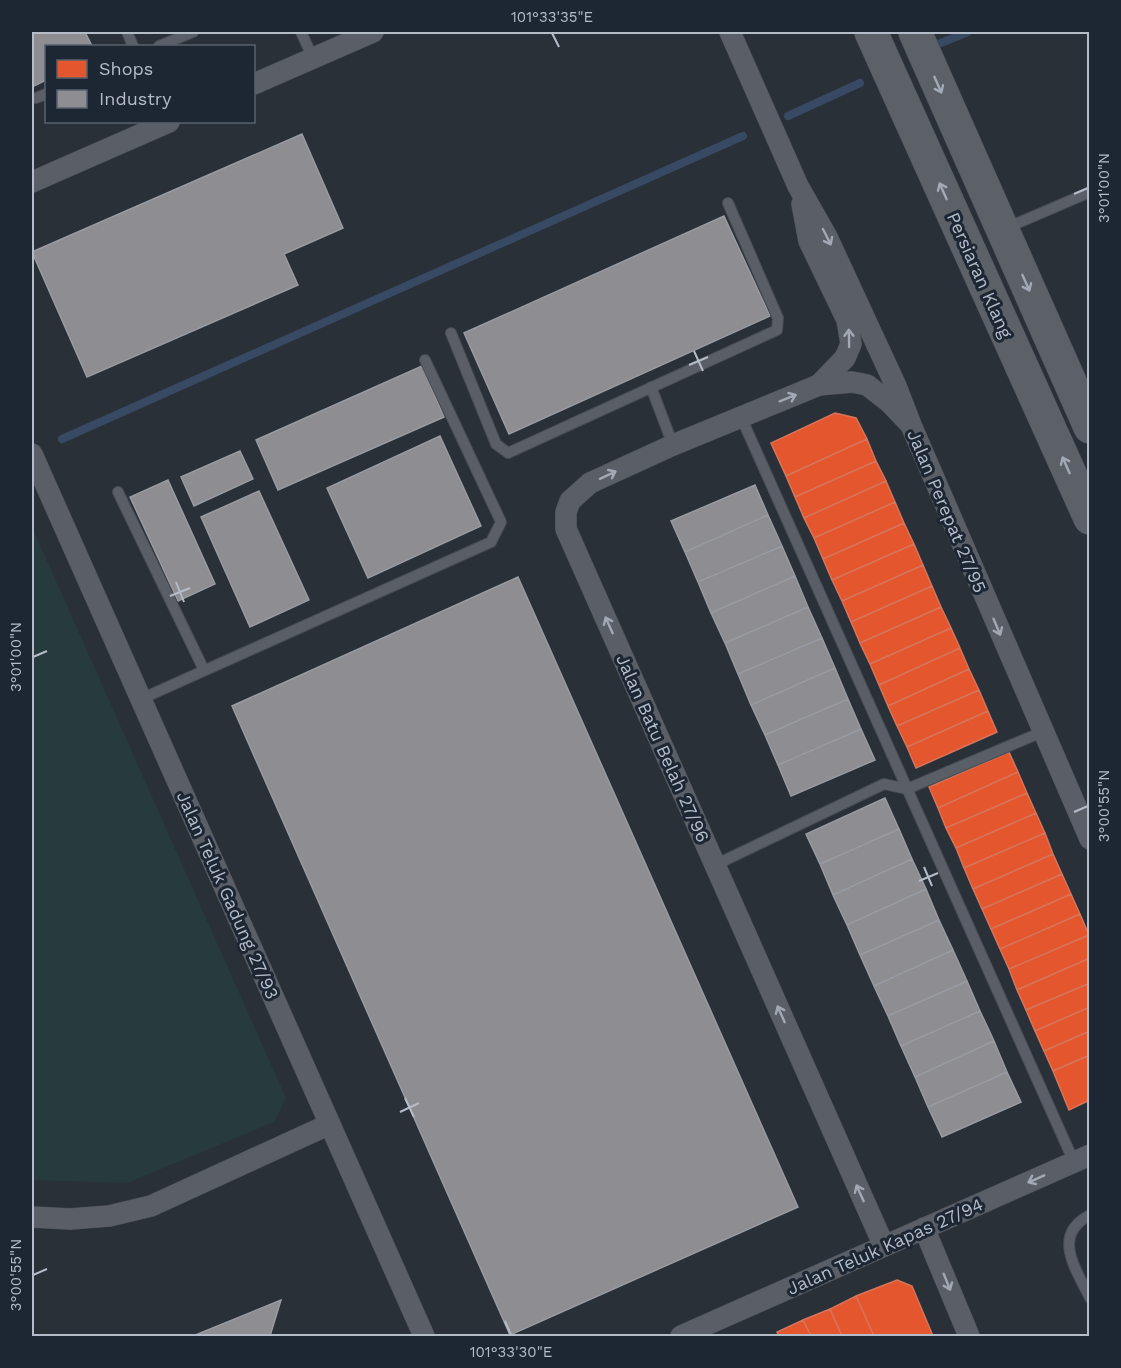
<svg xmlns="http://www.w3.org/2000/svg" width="1121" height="1368" viewBox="0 0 1121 1368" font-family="'Work Sans',sans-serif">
  <rect width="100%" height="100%" fill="#2a3038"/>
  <path fill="#273a3e" d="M32,527L286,1098L274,1122L127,1183L32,1180Z"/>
  <path fill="#e4572e" stroke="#d6755c" stroke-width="1.5" d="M835,413L856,418L867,439L786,476L771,443Z
    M867,439L876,461L795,497L786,476Z
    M876,461L886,481L804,518L795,497Z
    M886,481L895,502L814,538L804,518Z
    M895,502L904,523L823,559L814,538Z
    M904,523L914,544L832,580L823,559Z
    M914,544L923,565L842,601L832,580Z
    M923,565L932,586L851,622L842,601Z
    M932,586L941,607L860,643L851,622Z
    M941,607L951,628L870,664L860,643Z
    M951,628L960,648L879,685L870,664Z
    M960,648L969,669L888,706L879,685Z
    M969,669L979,690L897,726L888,706Z
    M979,690L988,711L907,747L897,726Z
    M988,711L997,732L916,768L907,747Z
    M1009,752L1018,772L938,808L929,787Z
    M1018,772L1027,793L946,828L938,808Z
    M1027,793L1036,813L956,848L946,828Z
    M1036,813L1045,833L964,868L956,848Z
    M1045,833L1053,854L973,889L964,868Z
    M1053,854L1062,874L982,909L973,889Z
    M1062,874L1071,894L991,929L982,909Z
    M1071,894L1080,914L1000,949L991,929Z
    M1080,914L1089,935L1009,969L1000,949Z
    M1089,935L1090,958L1017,990L1009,969Z
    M1090,958V983L1026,1010L1017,990Z
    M1090,983V1007L1035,1031L1026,1010Z
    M1090,1007V1031L1044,1051L1035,1031Z
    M1090,1031V1055L1053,1071L1044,1051Z
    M1090,1055V1100L1069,1110L1053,1071Z
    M897,1280L912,1286L933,1336H874L856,1296Z
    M856,1296L874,1336H842L830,1309Z
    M830,1309L842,1336H811L803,1320Z
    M803,1320L811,1336H779L777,1332Z"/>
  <path fill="#8d8d92" stroke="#999ba2" stroke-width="1.5" d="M32,32H85L92,46H46V80L32,87Z
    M302,134L343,228L284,254L298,285L87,377L32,252Z
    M724,216L770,316L509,434L464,333Z
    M422,366L444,417L278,490L256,440Z
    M440,436L481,526L368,578L327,488Z
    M240,451L253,479L194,506L181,477Z
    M168,480L215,584L178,601L130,497Z
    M755,485L768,515L685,552L671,521Z
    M259,491L309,600L250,627L201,517Z
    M768,515L782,546L698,582L685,552Z
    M782,546L795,576L711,613L698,582Z
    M795,576L808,607L725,643L711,613Z
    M518,577L798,1207L510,1335L232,706Z
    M808,607L822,638L738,674L725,643Z
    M822,638L835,668L751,705L738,674Z
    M835,668L848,699L765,735L751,705Z
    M848,699L861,729L778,765L765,735Z
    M861,729L875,760L791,796L778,765Z
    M885,798L899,829L820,864L806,834Z
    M899,829L912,859L833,895L820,864Z
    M912,859L926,889L847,925L833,895Z
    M926,889L939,920L860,955L847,925Z
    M939,920L953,950L874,986L860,955Z
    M953,950L967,981L888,1016L874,986Z
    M967,981L980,1011L901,1046L888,1016Z
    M980,1011L994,1041L915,1077L901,1046Z
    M994,1041L1007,1072L928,1107L915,1077Z
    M1007,1072L1021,1102L942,1137L928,1107Z
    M281,1300L270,1336H193Z"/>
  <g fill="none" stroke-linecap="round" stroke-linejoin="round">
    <path stroke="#384963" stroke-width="8" d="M936,45L968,32
      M788,116L860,83
      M62,439L743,136"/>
    <g stroke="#484c53" stroke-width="12">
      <path id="lane" d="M127,32L133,46
        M301,32L313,58
        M159,46L193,32
        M36,98L46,94
        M1004,229L1090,192
        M451,333L496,444L508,453L777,330L778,318L728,203
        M651,387L673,445
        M741,417L1074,1162
        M118,492L204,670
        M141,699L491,542L501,522L425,360
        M715,865L884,784L907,789L1042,732
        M1090,1215C1051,1235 1076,1269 1090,1298"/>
    </g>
    <g stroke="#484c53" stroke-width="22">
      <path id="street" d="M730,32L798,186L827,237L896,386L911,425L1090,839
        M254,84L373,32
        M32,182L169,122
        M802,204L809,241L847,320L851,344L845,358L819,385
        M32,454L424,1336
        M32,1217L70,1219L109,1216L151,1206L330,1124
        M924,1228L969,1336
        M884,1246L566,529V512L570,501L590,483L673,445L819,385L852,382L867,385L889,402L911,425
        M681,1336L1090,1155"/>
    </g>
    <g stroke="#484c55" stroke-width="34">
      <path id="primary" d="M871,32L1090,518
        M915,32L1090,427"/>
    </g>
    <use href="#lane" stroke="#5a5e66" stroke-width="10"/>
    <use href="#street" stroke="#5a5e66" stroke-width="21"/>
    <use href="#primary" stroke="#5c6168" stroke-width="33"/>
  </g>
  <defs><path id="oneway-shaft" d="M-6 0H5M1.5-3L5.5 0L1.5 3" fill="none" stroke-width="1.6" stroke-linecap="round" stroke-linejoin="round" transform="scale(1.5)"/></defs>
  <g stroke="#a2aab6">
    <use href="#oneway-shaft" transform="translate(938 85) rotate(66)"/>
    <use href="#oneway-shaft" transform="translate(943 191) rotate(-114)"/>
    <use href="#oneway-shaft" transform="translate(1026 283) rotate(66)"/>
    <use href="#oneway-shaft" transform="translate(1066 465) rotate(-114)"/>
  </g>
  <g stroke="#a2a9b5">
    <use href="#oneway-shaft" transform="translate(827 237) rotate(63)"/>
    <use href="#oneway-shaft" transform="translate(849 338) rotate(-91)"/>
    <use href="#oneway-shaft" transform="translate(788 398) rotate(-22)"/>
    <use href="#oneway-shaft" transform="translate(608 475) rotate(-25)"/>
    <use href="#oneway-shaft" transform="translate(609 625) rotate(-114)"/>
    <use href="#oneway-shaft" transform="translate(997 627) rotate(67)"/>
    <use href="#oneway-shaft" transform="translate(781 1014) rotate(-114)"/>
    <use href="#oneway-shaft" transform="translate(1036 1179) rotate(156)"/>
    <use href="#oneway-shaft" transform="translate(860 1193) rotate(-114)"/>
    <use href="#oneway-shaft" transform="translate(947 1282) rotate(68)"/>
  </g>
  <path fill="none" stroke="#b4bcc9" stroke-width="2" d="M552,33L559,47M1074,194L1088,188M694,351L703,371M689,365L708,357M176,582L184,602M170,596L190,588M33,657L47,651M1074,812L1088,806M924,867L932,886M919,881L938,873M405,1098L414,1117M400,1112L419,1103M33,1275L47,1269M505,1321L511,1335"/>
  <g text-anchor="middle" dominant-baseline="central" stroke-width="6" stroke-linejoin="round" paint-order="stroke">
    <g font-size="18" fill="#b4bcc9" stroke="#1d2633">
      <text transform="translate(980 275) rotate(66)">Persiaran Klang</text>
      <text transform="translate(947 511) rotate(67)">Jalan Perepat 27/95</text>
      <text transform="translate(663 748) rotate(66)">Jalan Batu Belah 27/96</text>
      <text transform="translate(228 895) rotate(66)">Jalan Teluk Gadung 27/93</text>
      <text transform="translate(885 1246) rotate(-24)">Jalan Teluk Kapas 27/94</text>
    </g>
  </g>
  <rect width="1121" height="1368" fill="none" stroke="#1d2633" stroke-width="66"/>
  <rect x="45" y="45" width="210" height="78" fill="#1d2633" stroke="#59626f" stroke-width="1.5"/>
  <rect x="57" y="60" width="30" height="18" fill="#e4572e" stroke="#59626f" stroke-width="1.5"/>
  <text x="99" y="75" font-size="18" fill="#b4bcc9">Shops</text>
  <rect x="57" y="90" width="30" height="18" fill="#8d8d92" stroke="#59626f" stroke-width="1.5"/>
  <text x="99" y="105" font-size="18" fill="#b4bcc9">Industry</text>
  <rect x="33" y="33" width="1055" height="1302" fill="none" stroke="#b4bcc9" stroke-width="2"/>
  <g font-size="15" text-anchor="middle" fill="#b4bcc9">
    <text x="552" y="22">101°33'35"E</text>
    <text transform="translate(1104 188) rotate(-90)" y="5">3°01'00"N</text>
    <text transform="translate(16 657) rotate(-90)" y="5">3°01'00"N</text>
    <text transform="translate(1104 806) rotate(-90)" y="5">3°00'55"N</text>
    <text transform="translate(16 1275) rotate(-90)" y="5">3°00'55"N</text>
    <text x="511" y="1357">101°33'30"E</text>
  </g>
</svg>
